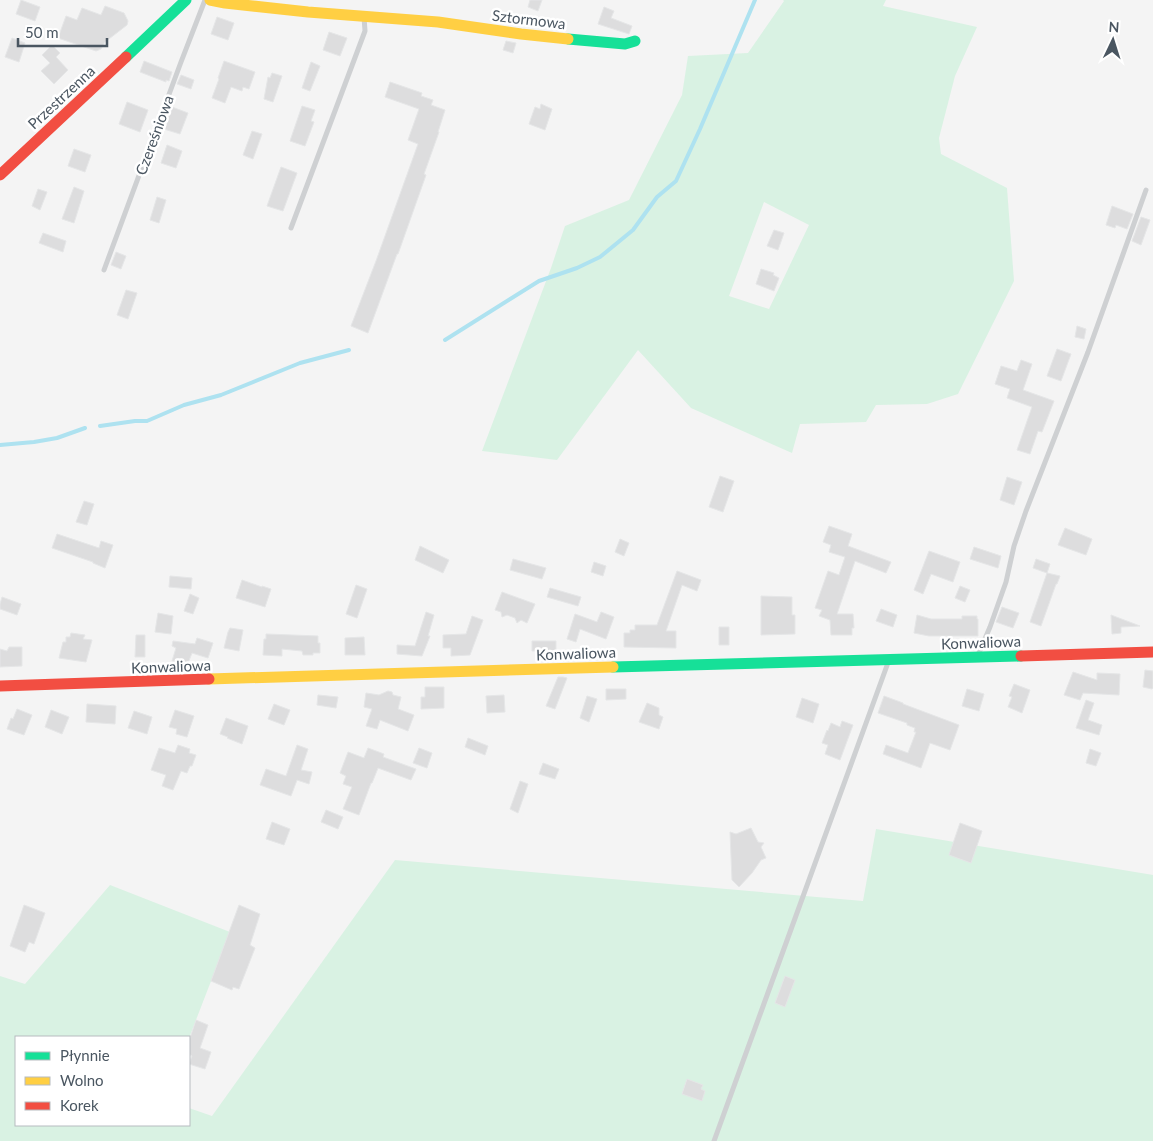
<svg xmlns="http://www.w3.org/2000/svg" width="1153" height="1141" viewBox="0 0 1153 1141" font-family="Lato,sans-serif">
  <rect width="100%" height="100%" fill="#f4f4f4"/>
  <path fill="#d9f2e3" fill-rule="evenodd" d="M783,0H886L883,6L977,27L955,76L939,138L941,154L1007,188L1014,281L958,394L927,404L876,405L866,422L800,424L792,453L691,408L638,350L557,460L482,451L551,268L565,226L629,200L682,95L688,56L748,53L784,1ZM764,202L809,225L769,309L729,296Z
    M876,829L1153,875V1141H0V976L25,984L110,885L230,932L189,1038L16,1037V1125H189V1108L212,1116L395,860L863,901Z"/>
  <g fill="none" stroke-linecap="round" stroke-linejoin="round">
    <path stroke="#aee2f0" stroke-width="4" d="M445,340L539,281L577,268L600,257L633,230L657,197L676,181L700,129L755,0
      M100,426L135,421H147L184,405L221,395L300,363L349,350
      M0,445L34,442L57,438L85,428"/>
  </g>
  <path fill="#ddddde" stroke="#e5e6e7" d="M21,0L40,7L35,21L16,14Z
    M530,0H542L538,11L528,7Z
    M105,6L124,13L128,21L127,25L105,42L101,49L96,51L58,38L66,16L77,20L82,8L101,15Z
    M604,7L614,11L611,18L632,26L629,34L598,24Z
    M217,17L234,23L228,40L211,34Z
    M329,32L347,38L340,56L323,50Z
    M12,38L25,43L19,62L5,57Z
    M506,41L516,43L513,53L503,50Z
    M52,45L60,53L56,57L68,70L54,84L41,71L50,63L42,55Z
    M144,61L172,72L169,81L166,80V82L140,72Z
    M224,61L255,72L249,89L243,87L242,91L231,87L225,103L212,98L219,79L218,78Z
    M311,62L320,66L310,91L302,88Z
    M272,73L282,76L273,102L264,99L268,77L270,78Z
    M181,75L194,80L191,89L177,84Z
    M390,82L422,93L421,96L433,100L431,105L445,110L438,132H439L424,174L426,175L398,254H397L368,333L351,326L376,261L418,144L408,140L419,109L385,97Z
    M127,102L148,110L140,132L119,124Z
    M541,104L552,109L545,130L529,124L535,107L540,109Z
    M302,106L315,110L311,121L314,122L305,146L290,141Z
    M172,107L188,113L180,134L164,129Z
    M252,131L262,134L253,159L243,155Z
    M167,145L182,151L176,168L161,163Z
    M74,149L91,155L85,172L68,166Z
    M281,167L297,173L283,211L267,206Z
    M74,187L84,191L74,223L62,219Z
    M38,189L47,192L40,210L32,206Z
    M157,197L166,200L159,223L150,220Z
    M1112,206L1133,214L1127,229L1116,225L1115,228L1106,225Z
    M1141,217L1150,220L1141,245L1132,241Z
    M774,230L784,233L778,250L767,246Z
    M43,233L66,241L63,252L39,243Z
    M116,252L126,256L121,269L111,265Z
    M761,269L774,273L773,275L779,278L774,291L756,284Z
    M126,290L137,293L128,319L117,315Z
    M1077,326L1086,329L1084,339L1075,337Z
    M1057,349L1071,354L1061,381L1047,376Z
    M1021,360L1032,364L1023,390L1054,401L1042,432L1038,431L1030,454L1017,450L1032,407L1007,398L1010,389L995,384L1001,366L1017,371Z
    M720,476L734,481L723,512L709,507Z
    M1007,477L1022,482L1014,505L1000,500Z
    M84,501L94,504L87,525L76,522Z
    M829,526L852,534L848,546L891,562L886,573L855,561L837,614H853L854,628H852V635H831L830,620L819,616L822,610L815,608L828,571L839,575L845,557L829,552L831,545L823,542Z
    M1065,528L1092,539L1086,555L1058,545Z
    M57,534L99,548L101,541L113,545L105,568L93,563V562L52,548Z
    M620,539L629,543L624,556L615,552Z
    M420,546L449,560L443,573L415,560Z
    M974,547L1001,556L998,568L970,559Z
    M929,551L960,562L953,582L931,574L923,594L914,590Z
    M513,559L546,568L542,579L510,570Z
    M1036,559L1050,564L1047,573L1033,568Z
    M594,562L606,566L603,576L591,572Z
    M677,571L701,580L697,591L682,585L666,631H676V648L624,647V633H630V630H635V625H657Z
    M1047,573L1060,576L1057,584H1056L1041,626L1030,622Z
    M170,576L192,578L191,589L169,587Z
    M242,580L262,587V586L271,589L265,607L236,598Z
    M356,585L367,589L357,618L346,614Z
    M960,586L970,590L965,602L955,598Z
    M550,588L581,597L578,606L547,597Z
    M502,592L535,604L527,623L521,620L517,623L515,618L507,615L502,617L501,612L495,610Z
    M190,594L199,598L193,614L184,611Z
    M761,596L792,597V615H795V634L761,635Z
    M2,597L21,604L17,615L0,609V604Z
    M1002,607L1019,613L1013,628L996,622Z
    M881,609L897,615L893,627L876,621Z
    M426,612L434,615L428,636H430L422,656L397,654V645L415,646Z
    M601,612L614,617L606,639L580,629L576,642L567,639L575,614L597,622Z
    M158,613L173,616L171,634L155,632Z
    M917,615L931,619H962V616H977V619H978V636H929L914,633Z
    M1111,615L1140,626L1121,627V633L1112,634Z
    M472,616L483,620L470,655L451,656V648H443V635L466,634Z
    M719,627H729V645H719Z
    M230,628L243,630L239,651L224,648L228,632Z
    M71,633L85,635L83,639L92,640L86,662L59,658L63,642H66V637H70Z
    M266,634L318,636V643H320V653H313V655H303L302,651L282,649V656L263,655L264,639H266Z
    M136,635H145V657H135Z
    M364,637L365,655H345V638Z
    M197,638L213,643L208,658L192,653L188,663L172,661L176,648L172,646L173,641L195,644Z
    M532,641H556V651H532Z
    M9,647H22V666L0,667V649L7,651Z
    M1145,670L1153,671V688L1152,689L1143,687Z
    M1073,672L1097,680V673L1120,674L1119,695L1083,693L1080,700L1064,695Z
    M558,677H563L567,678L555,709L546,706Z
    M1014,684L1030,690L1022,713L1008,707L1012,697L1009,696Z
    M425,687H444V708L421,709V697H425Z
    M606,689H626V699L606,700Z
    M967,689L984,694L979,711L962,706Z
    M388,691L392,692L393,695L401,697L398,709L414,715L408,731L380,720L377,729L366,726L372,709L364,707L366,693L379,695Z
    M318,695L338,697L336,708L317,705Z
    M504,695L505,712L487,713L486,696Z
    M587,696L597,699L589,722L580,718Z
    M884,696L903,703V704L959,725L950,750L930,743L921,768L883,754L886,745L908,753L916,732H914L915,728L907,725V723L878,713Z
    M802,698L819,704L813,723L796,717Z
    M1086,700L1094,703L1088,720L1102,725L1099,735L1076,728Z
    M647,703L659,708V715L663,717L659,729L639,722Z
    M87,704L116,706L115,724L86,722Z
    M274,704L290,710L284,725L268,719Z
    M17,709L32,715L24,735L7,729L11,718L13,719Z
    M51,710L69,717L62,734L45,727Z
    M175,710L194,716L187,737L176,734L177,729L169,727Z
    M134,711L152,717L147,734L128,728Z
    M226,718L248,726L242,744L227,738L228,737L220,734Z
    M842,721L853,725L840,760L825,754L828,745L822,743L827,730L828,731L831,723L840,727Z
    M468,738L488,746L485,755L465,747Z
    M178,745L190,749L189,753L196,755L192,766H190L187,773L181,771L173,790L162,786L166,775L151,770L159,748L175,753Z
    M297,745L308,749L301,770L312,772L309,784L297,780L291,796L260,785L266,769L286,776Z
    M368,748L384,754L383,757L416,769L411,780L378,768L372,783H371L359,815L343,809L352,787L343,784L346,776L340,773L348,752L364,758Z
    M419,748L432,753L427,768L413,763Z
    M1090,749L1101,753L1096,766L1086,763Z
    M543,763L559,769L555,779L539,774Z
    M520,781L528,784L518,813L510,809Z
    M326,810L343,817L338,829L321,822Z
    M272,822L290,829L284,845L266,839Z
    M960,823L982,831L971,863L949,855Z
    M751,828L758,842L764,843L761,847L766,858L761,860L752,873L739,887L732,880L730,832L736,834Z
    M24,905L45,913L34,944L29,942L25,952L10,946Z
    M239,905L260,914L250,945L255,948L239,989L233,987L232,990L211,981Z
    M785,976L795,980L785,1007L775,1003Z
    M196,1020L208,1025L200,1048L211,1052L205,1069L189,1064L192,1056L189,1054V1041Z
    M687,1079L703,1085L701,1089L705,1091L702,1101L682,1094Z"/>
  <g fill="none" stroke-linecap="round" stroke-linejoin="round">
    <path stroke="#ced0d2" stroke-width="5" d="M291,228L365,31L364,17
      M104,270L181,62L205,0
      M978,655L990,627L1006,582L1014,546L1026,511L1088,352L1146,190
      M714,1141L889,660"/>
    <path stroke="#16e098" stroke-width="11" d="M568,39L625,44L635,41
      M126,57L186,0
      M613,667L1021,656"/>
    <path stroke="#ffcf43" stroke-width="11" d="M210,0L225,3L308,12L438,22L521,34L568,39
      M209,679L613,667"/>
    <path stroke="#f24e42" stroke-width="11" d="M0,175L126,57
      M1021,656L1153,652
      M0,686L209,679"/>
  </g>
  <g text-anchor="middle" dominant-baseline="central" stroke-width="5" stroke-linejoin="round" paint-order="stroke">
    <g font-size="15" fill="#4a5661" stroke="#fff">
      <text transform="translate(529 19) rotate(7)">Sztormowa</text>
      <text transform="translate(61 97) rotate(-43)">Przestrzenna</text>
      <text transform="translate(154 135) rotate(-70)">Czereśniowa</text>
      <text transform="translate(981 642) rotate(-2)">Konwaliowa</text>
      <text transform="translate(576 653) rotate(-2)">Konwaliowa</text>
      <text transform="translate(171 666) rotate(-2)">Konwaliowa</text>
    </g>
  </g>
  <rect x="15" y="1036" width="175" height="90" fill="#ffffff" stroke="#b7bbc0"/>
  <rect x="25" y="1052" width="25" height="8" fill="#16e098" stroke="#b7bbc0"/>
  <text x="60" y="1061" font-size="15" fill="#4a5661">Płynnie</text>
  <rect x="25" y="1077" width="25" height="8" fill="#ffcf43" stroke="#b7bbc0"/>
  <text x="60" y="1086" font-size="15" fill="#4a5661">Wolno</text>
  <rect x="25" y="1102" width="25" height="8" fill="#f24e42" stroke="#b7bbc0"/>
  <text x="60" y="1111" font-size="15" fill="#4a5661">Korek</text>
  <g transform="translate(1113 40) rotate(4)" stroke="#ffffff" stroke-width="4" paint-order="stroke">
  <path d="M0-4L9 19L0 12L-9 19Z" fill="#4a5661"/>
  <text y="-8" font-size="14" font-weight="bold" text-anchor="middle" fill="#4a5661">N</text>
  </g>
  <path d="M18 38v8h89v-8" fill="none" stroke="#4a5661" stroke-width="2.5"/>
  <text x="25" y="38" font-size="15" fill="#4a5661" stroke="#ffffff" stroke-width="4" paint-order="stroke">50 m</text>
</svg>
